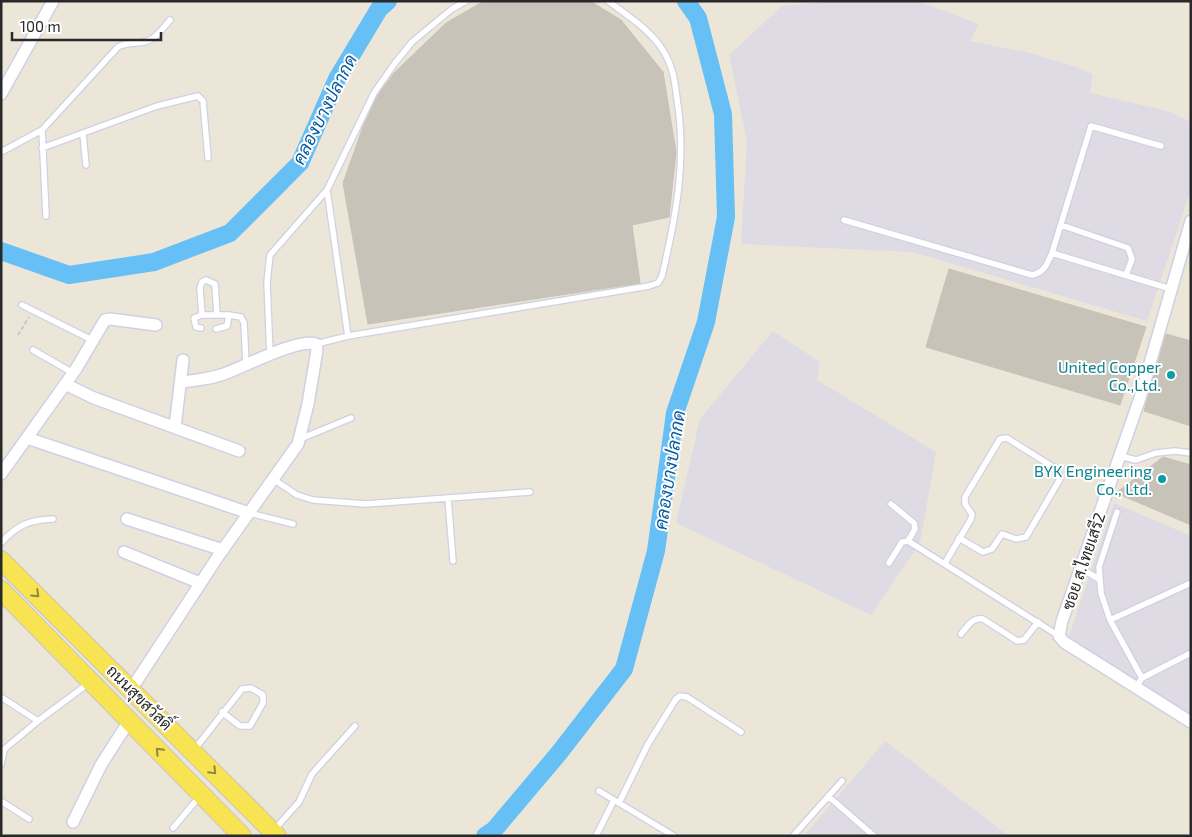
<svg xmlns="http://www.w3.org/2000/svg" width="1192" height="837" viewBox="0 0 1192 837" font-family="'Exo 2',Sarabun,sans-serif">
  <rect width="100%" height="100%" fill="#ece6d9"/>
  <path fill="#dedbe4" d="M828,1H917L979,24L970,41L1030,53L1070,65L1093,74L1090,93L1168,111L1191,122V189L1147,321L912,252L741,244L747,141L729,55L782,6Z
    M773,331L820,362L817,380L936,452L920,543L871,615L676,523L700,419Z
    M1114,503L1191,536V718L1067,642Z
    M885,741L1009,836H804Z"/>
  <g fill="none" stroke-linecap="round" stroke-linejoin="round">
    <path stroke="#66bff5" stroke-width="18" d="M1,251L69,275L154,262L230,233L300,163L337,79L379,9L388,1
      M485,836L494,830L559,753L624,669L656,551L675,413L706,322L726,217L723,114L698,18L686,1"/>
  </g>
  <path fill="#c7c3b9" stroke="#c7c2b3" d="M484,1H590L621,20L663,72L676,152L669,217L632,225L640,283L368,324L343,183L363,127L378,95L394,73L446,23Z
    M949,269L1146,327L1120,405L926,347Z
    M1166,334L1191,341V426L1144,411Z
    M1163,457L1191,465V525L1116,493Z"/>
  <g fill="none" stroke-linecap="round" stroke-linejoin="round">
    <g stroke="#cfd0e3" stroke-width="8">
      <path id="service" d="M42,130L118,47C129,40 143,46 153,38C159,34 165,26 170,20
        M83,134L86,165
        M42,148L157,106L198,96L203,101L208,158
        M1,152L42,130L46,216
        M844,220L1032,275C1045,272 1047,264 1052,253L1171,289
        M1061,225L1128,248L1132,259L1126,275
        M1052,253L1091,126L1161,146
        M22,305L94,341
        M202,315H229
        M201,328L196,327L194,318L202,315L200,288L202,282L206,280L215,284L217,315
        M216,329L227,326L229,315L241,317L244,323L246,364
        M348,336L327,190L374,93L395,63L412,42L452,9L466,1
        M316,344L348,336L649,286L658,283L662,276C676,216 687,160 677,99C675,82 673,67 664,52C651,30 628,16 608,1
        M33,350L73,373
        M270,355L267,282L270,255L327,190
        M300,439L351,418
        M1120,456L1136,460L1156,453L1175,451L1191,453
        M273,479L297,495L313,500L366,504L530,492
        M448,498L453,561
        M891,504L914,523L915,529L908,541
        M249,513L293,524
        M1,543C17,525 29,520 53,519
        M889,563L902,542L908,541L1059,636
        M945,563L971,519L972,514L965,504V497L1000,439L1007,438L1058,470L1060,479L1026,537L1016,539L1002,534L992,549L983,552L959,538
        M1080,568L1099,579
        M1110,620L1101,593L1099,567L1117,512
        M961,634C968,626 972,617 983,619L1017,641L1024,640L1038,622
        M1142,678L1191,653
        M1136,687L1142,678L1110,620L1191,583
        M1,697L38,721
        M194,750L242,689L251,688L263,695V703L250,726H240L222,712
        M1,752L38,721L89,683
        M1,764L4,750
        M599,791L674,836
        M828,796L874,836
        M1,801L29,819
        M619,803L648,744L676,699L680,696L687,697L741,732
        M173,828L200,796
        M274,830L299,802L312,774L355,726
        M596,836L614,800
        M793,836L842,781"/>
    </g>
    <g stroke="#cfd0e3" stroke-width="14">
      <path id="minor" d="M1,94L53,1
        M1191,221L1140,398L1062,621L1059,636L1064,642L1191,722
        M65,384L94,398L239,451
        M175,427L183,360
        M27,438L249,513
        M1,474L76,369L105,320L110,319L156,325
        M127,519L223,550
        M124,552L200,583
        M132,688L219,555L298,444L308,404L317,350L316,344C297,338 244,367 224,374C210,379 196,380 182,382
        M73,822L101,765L129,721"/>
    </g>
    <g stroke="#c7c7c7" stroke-width="20">
      <path id="primary" d="M1,560L277,836
        M1,590L242,836"/>
    </g>
    <path stroke="#c7c7c7" stroke-width="2" stroke-dasharray="4 2.5" stroke-linecap="butt" d="M18,335L29,317"/>
    <use href="#service" stroke="#fff" stroke-width="5.5"/>
    <use href="#minor" stroke="#fff" stroke-width="11"/>
    <use href="#primary" stroke="#f8e353" stroke-width="18"/>
  </g>
  <defs><path id="oneway-chevron" d="M-2-3.5L2.5 0L-2 3.5" fill="none" stroke-width="1.6" stroke-linecap="round" stroke-linejoin="round" transform="scale(1.25)"/></defs>
  <g stroke="#90863e">
    <use href="#oneway-chevron" transform="translate(36 594) rotate(44)"/>
    <use href="#oneway-chevron" transform="translate(159 751) rotate(-134)"/>
    <use href="#oneway-chevron" transform="translate(213 771) rotate(46)"/>
  </g>
  <g fill="#0f9aa8" stroke="#fff" stroke-width="2">
    <circle cx="1171" cy="375" r="5"/>
    <circle cx="1162" cy="479" r="5"/>
  </g>
  <g text-anchor="middle" dominant-baseline="central" stroke-width="4" stroke-linejoin="round" paint-order="stroke">
    <g font-size="16" fill="#0d838f" stroke="#fff" text-anchor="end">
      <text x="1161" y="366">United Copper<tspan x="1161" dy="18">Co.,Ltd.</tspan></text>
      <text x="1152" y="470">BYK Engineering<tspan x="1152" dy="18">Co., Ltd.</tspan></text>
    </g>
    <g font-size="16" fill="#292929" stroke="#fff">
      <text transform="translate(1083 561) rotate(-71)">ซอย ส.ไทยเสรี2</text>
      <text transform="translate(140 697) rotate(45)">ถนนสุขสวัสดิ์</text>
    </g>
    <g font-size="18" font-style="italic" fill="#065aa0" stroke="#fff">
      <text transform="translate(324 109) rotate(-63)">คลองบางปลากด</text>
      <text transform="translate(669 470) rotate(-81)">คลองบางปลากด</text>
    </g>
  </g>
  <rect width="1192" height="837" fill="none" stroke="#292929" stroke-width="5"/>
  <path d="M12 32v8h149v-8" fill="none" stroke="#292929" stroke-width="2.5"/>
  <text x="20" y="32" font-size="15" fill="#292929" stroke="#ffffff" stroke-width="4" paint-order="stroke">100 m</text>
</svg>
